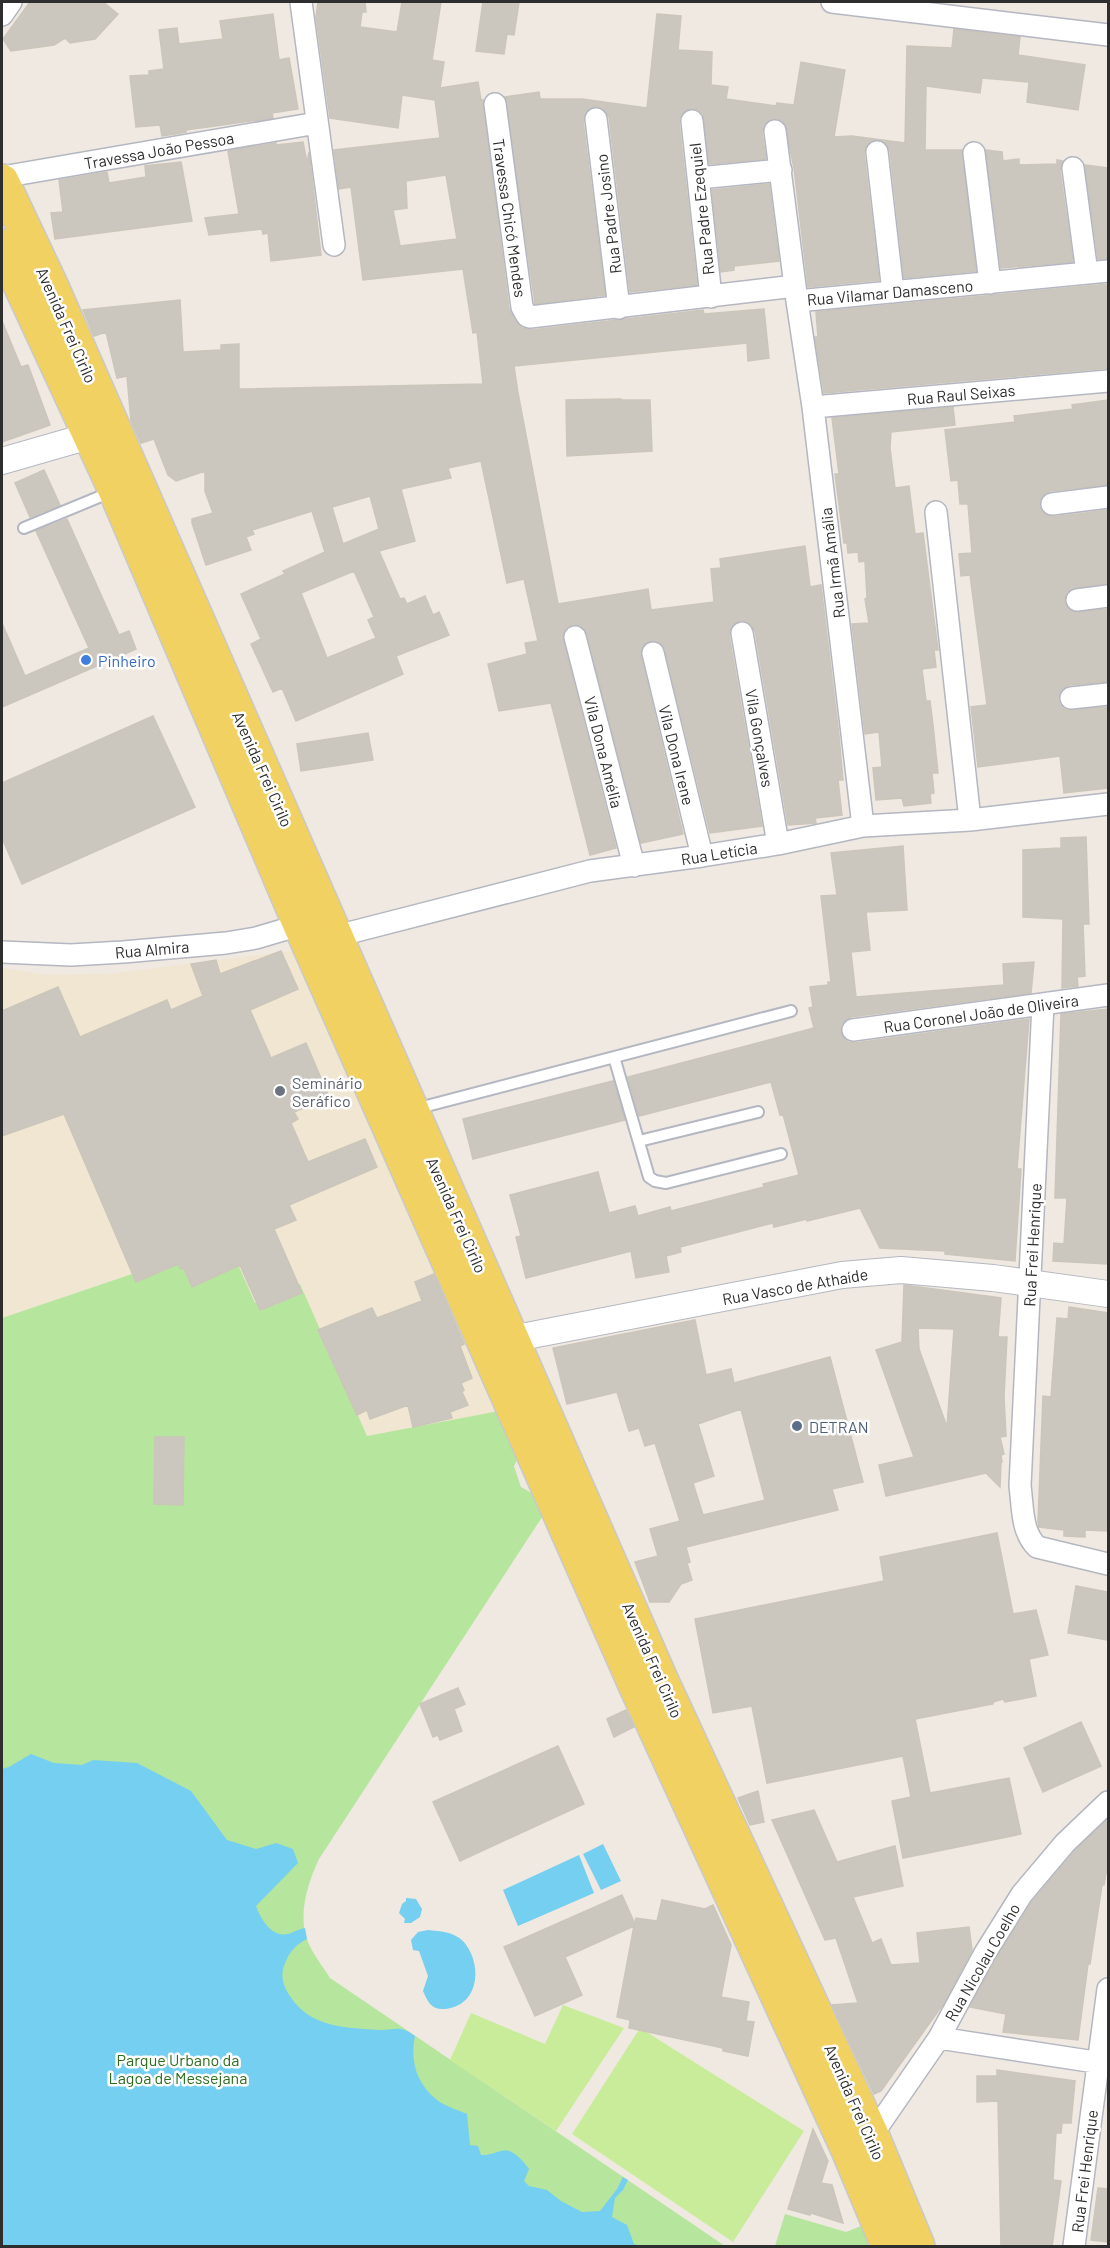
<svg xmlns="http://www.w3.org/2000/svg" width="1110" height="2248" viewBox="0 0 1110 2248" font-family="Barlow,sans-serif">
  <rect width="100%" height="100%" fill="#efe9e1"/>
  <path fill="#f0e6d1" d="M298,950L499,1411L367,1436L300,1285L255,1303L225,1235L132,1274L2,1318V968L48,975L108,974Z"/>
  <path fill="#b6e59e" d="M225,1235L255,1303L300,1284L367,1436L499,1411L519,1456L514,1466L521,1487L535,1495L546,1511L319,1859C308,1882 297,1916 308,1942C313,1954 323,1967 330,1978L725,2246H2V1318L132,1274Z
    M785,2214L846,2232L861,2226L871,2246H775Z"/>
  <path fill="#c9ec9a" d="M563,2005L624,2028L556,2131L450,2060L471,2013L545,2044Z
    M640,2028L804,2131L733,2242L572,2134Z"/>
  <path fill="#75cff0" d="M31,1754L54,1763L82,1765L93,1760L137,1763L191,1791L227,1840L256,1849L276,1843L293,1849L298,1863L256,1906C261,1920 273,1940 291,1933C296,1931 299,1929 305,1928L307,1939C294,1946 289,1952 284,1966C280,1976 284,1988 290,1996C310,2028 347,2028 381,2030C399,2030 399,2025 415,2036C410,2061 416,2083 437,2100C445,2106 458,2110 467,2114L470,2145L478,2146L481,2155C490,2155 493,2153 501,2151C512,2147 523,2161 529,2169L524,2181L529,2186L547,2190L561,2201L582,2212L600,2211L617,2189L623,2177L628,2180L623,2190L615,2198L612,2217L627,2225L634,2244L641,2246H2V1769L9,1767Z
    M603,1844L621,1881L601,1890L583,1854Z
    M579,1855L594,1893L518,1926L503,1890Z
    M406,1898L416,1899L422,1909L420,1917L411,1923H404L405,1919L399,1913L402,1904L406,1901Z
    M428,1930C440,1931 454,1932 463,1941C483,1963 480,2006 445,2009C431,2010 428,2002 423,1991L428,1976L419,1951L413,1950L411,1940L418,1932Z"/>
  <path fill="#cbc7bf" stroke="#cbc5ba" stroke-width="1.5" fill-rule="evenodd" d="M30,2H103L118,14L95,39L70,43L65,38L54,45L11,51L3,39Z
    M318,2H365L366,12H362L360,27L397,32L402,2H441L432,60L444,62L440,88L478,82L481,100H483L509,309L516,322L522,328L531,330L703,310L704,314L764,309L769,358L748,361L747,343L514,366L518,393L558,604L648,589L651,610L714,602L711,569L721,568L720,559L805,546L810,587L821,585L839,736L843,780H838L842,815L815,818L816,823L788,825L755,631L751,624L740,620L733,624L729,635L762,826L710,833L665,650L662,644L651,641L644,644L641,656L683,834L641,843L587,634L584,628L572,625L566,628L563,640L616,848L590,855L551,703L499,711L488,664L527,654L525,643L538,641L524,579L507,583L481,461L448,468L451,478L401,489L415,541L379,551L400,599L404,598L407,604L425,596L433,615L439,612L449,635L396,656L403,674L296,721L282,688L273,692L251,644L261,639L241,594L285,574L283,571L325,552L312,511L252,530L254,534L246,537L251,550L206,565L192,523V519L213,513L205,491V471L176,481L168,475L154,439L141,443L131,421L127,376L117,378L106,332L94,336L83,310L180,300L183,352L221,350V345L239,344V389L483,384L477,332L473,333L463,269L363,280L351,187L339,189L334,150L440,138L435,100L402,95L398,128L330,118L316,17ZM446,175L457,239L400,246L393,210L407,208L406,181ZM370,496L379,529L343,544L332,507ZM354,571L374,617L368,620L376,638L327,658L301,593Z
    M483,2H519L514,35L507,34L504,54L476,51Z
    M273,14L279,60L289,58L298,109L272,113L273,118L186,130V132L175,134L162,136L160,125L136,127L130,76L149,75V71L164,69L159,30L177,28L179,44L223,39L220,21Z
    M657,14L681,16L678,50L712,52L711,85L728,87L726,99L776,106L777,103L794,105L801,62L845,70L834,137L852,136L905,143L907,46L952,48L954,29L1020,37L1018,55L1085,65L1078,110L1027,102L1029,82L982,78L980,93L926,86L925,150H962L976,271L904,278L890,151L887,144L876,139L869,142L864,153L879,280L808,287L794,168L785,124L780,120L774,118L768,121L764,126L762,133L766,159L709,164L703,114L697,109L685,110L681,115L679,122L697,285L630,292L609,117L602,108L594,106L585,114L583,121L605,295L535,304L505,97L539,92L540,99H582L647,108Z
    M303,142L307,163L309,152L321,255L271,261L268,233L263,234L262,229L209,235L205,218L239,214L228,151L276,143V145Z
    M986,150L1002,152L1003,161L1019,159V165L1057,164V160L1063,161L1060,170L1073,262L1001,268Z
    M181,162L192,221L55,239L51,213L63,212L59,180L107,172L109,183L146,177L145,166Z
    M1085,165L1108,168V259H1098Z
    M769,184L779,261L734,266V270L721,272L712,190Z
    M1108,284V368L824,393L815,337H818L816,312Z
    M2,321L21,367L28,365L50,425L2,442Z
    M621,399V400H650L652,451L567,456L566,400Z
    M1108,400V485L1050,491L1044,494L1039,505L1042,512L1053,517L1108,510V584L1075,588L1066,595L1064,601L1067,607L1073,612L1108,609V682L1069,685L1063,688L1058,699L1060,705L1066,710L1108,707V788L1064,793L1060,756L978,767L971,707L987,705L970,575L961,576L959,554L972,553L968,504H960L958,480L951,481L945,430L1015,422L1014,416L1073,409L1072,405Z
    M953,407L955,425L891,432L890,448L895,488L909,486L915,534L923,533L938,650H934L936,667L922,669L926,701H930L933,725L938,773H932L934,793L930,794L931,803L904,806L902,798L876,800L873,768L882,767L879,732L865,734L852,624L869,623L865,599L867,598L865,561L859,562L858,552L848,553L847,543H844L835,474H839L832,418Z
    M44,470L60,505L30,517L15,483Z
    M67,519L119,635L129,631L136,649L2,707V623L25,676L89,648L36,531Z
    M153,716L195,807L22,884L2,838V783Z
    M368,733L373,760L301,771L297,744Z
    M1086,837L1089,924H1083L1085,976L1077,977L1078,986L1062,988L1063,919L1023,917V850L1061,848V838Z
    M903,846L907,910L866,912L870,950L851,952L856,997L1004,985L1003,964L1034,962L1031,993L851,1017L841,1025V1032L848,1042L855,1043L1029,1019L1017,1169H1021L1015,1261L945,1254V1251L880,1248L860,1208L807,1221V1219L774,1227L773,1223L680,1247L681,1252L666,1256L669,1272L636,1278L631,1251L526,1278L516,1237L521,1236L510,1195L598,1172L609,1213L635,1206L638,1216L670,1207L671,1211L764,1187L763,1184L799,1175L783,1114L780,1115L771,1082L639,1116L628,1077L814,1028L809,1008L813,1007L810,987L828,985V982H831L821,896L837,895L831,853Z
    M281,951L298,989L250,1010L271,1058L306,1043L329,1097L294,1112L298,1119L291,1123L308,1162L365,1139L377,1167L289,1205L296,1220L274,1229L302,1293L260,1310L240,1265L192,1287L184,1268L181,1269L178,1264L136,1282L64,1114L2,1136V1011L58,987L80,1037L167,1000L171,1010L203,996L191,964L216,960L220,974Z
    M1108,1009V1264L1053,1261L1054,1243L1064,1244L1067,1198H1055L1061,1014Z
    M613,1081L625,1120L473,1159L463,1119Z
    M434,1274L464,1344L460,1346L472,1378L461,1383L464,1390L462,1392L468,1405L450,1412L452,1418L413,1427L408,1405L370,1419L367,1410L357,1415L318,1330L372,1308L377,1318L422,1301L415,1282Z
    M904,1285L1001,1298L998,1337H1007L1004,1397L1006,1436L1000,1437L1004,1454L1001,1455L1002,1462L1001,1463L1000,1487L986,1473L886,1496L879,1465L914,1457L876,1350L902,1342ZM918,1328L954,1329L947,1427L919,1349Z
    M1069,1307L1108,1313V1531L1085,1530V1537L1064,1536V1530L1039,1527L1038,1522L1043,1396L1051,1397L1057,1318L1068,1319Z
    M695,1320L706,1375L731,1369L734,1383L830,1357L863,1482L832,1489L838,1510L686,1547L690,1562L687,1563L692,1580L681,1584L669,1602H650L635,1562L658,1556L650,1529L680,1521L655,1443L645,1446L639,1428L629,1431L617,1392L567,1404L553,1348ZM741,1409L765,1500L703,1515L693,1483L714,1476L698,1424Z
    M155,1437H184L183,1505L154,1504Z
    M997,1533L1013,1614L1036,1610L1048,1655L1029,1659L1036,1696L1005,1702L1003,1699L993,1702V1704L915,1719L930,1793L1009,1778L1021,1834L903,1858L892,1801L911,1797L903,1756L767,1783L752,1706L713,1713L695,1619L884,1581L880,1557Z
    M1076,1586L1108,1592V1640L1068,1633Z
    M458,1688L465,1704L454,1709L462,1731L440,1740L438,1735L433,1737L420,1704Z
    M626,1710L634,1727L614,1737L607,1719Z
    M1081,1722L1101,1766L1043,1792L1024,1748Z
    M558,1746L584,1804L460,1861L433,1802Z
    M758,1791L764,1822L750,1825L738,1798Z
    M814,1810L837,1862L895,1846L903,1886L853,1897L872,1943L881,1939L891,1965L920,1963L917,1933L969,1927L972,1950L944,2003L881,2091L874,2094L832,2005L858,2003L836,1938L825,1940L772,1820Z
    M1108,1819V1873H1106L1104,1885H1102L1090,1964H1088L1078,2040L1003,2032L1006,2014L970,2007L996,1959L1032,1902L1074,1852Z
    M622,1895L635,1924L636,1918L657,1921L662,1900L705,1909L713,1905L731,1945L721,1997L749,2002L746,2021L754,2022L748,2056L723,2051V2048L629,2028L630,2020L617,2017L634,1926L565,1957L582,1995L535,2016L504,1947Z
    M997,2070L1075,2081L1071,2123H1062L1061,2133H1056L1053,2180L1061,2181L1052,2247H1001L998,2101L977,2102V2076H997Z
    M813,2129L828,2161L821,2183L832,2185L843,2223L811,2213L810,2215L788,2209Z
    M1098,2188L1108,2189V2242L1091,2240Z"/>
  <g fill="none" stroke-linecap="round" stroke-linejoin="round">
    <g stroke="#b4b7c1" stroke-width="14">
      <path id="service" d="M24,528L111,492
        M614,1057L649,1177L655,1181L666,1183L781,1154
        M415,1109L791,1011
        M639,1141L758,1112"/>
    </g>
    <g stroke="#b4b7c1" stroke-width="24">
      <path id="minor" d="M301,2L334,245
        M832,2L1108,35
        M2,15L11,2
        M495,104L522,307L527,316L530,317L795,286L797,301L1108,271
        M596,119L619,308
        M692,121L711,297
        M775,131L795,286
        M877,152L893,292
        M974,153L990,283
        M1073,168L1087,273
        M2,177L317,123
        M699,178L781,170
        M797,301L813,407L863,826
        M813,407L1108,381
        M1052,504L1108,497
        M936,512L970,820
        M1077,600L1108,596
        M742,633L778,844
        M575,637L634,866
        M653,653L702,856
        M1071,698L1108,694
        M325,939L590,871L702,856L778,844L863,826L970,820L1108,804
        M2,952L71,955L123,952L226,943L256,938L300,925L312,928
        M1043,1004L1020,1486C1023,1507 1021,1531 1037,1547L1108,1564
        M853,1030L1108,995
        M939,2038L1108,2064
        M864,2140L872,2135L939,2038L985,1953L1022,1894L1065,1843L1108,1802
        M1074,2246L1108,1989"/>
    </g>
    <g stroke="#b4b7c1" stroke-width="28">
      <path id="tertiary" d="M2,461L89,436L107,429
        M495,1345L511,1339L842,1275L901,1270L993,1278L1108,1294"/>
    </g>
    <g stroke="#c9c9c9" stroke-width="36">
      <path id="primary" d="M2,181L52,287L660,1677L872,2135L918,2246
        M2,246L115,490L300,925L636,1687L848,2150L888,2246"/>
    </g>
    <use href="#service" stroke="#fff" stroke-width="10"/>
    <use href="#minor" stroke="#fff" stroke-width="21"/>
    <use href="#tertiary" stroke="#fff" stroke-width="26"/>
    <use href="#primary" stroke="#f2d163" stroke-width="33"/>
  </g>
  <circle fill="#3f7fe0" stroke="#fff" stroke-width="2" cx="86" cy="660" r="6"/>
  <circle fill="#6b7280" stroke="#fff" stroke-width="2" cx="280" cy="1091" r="6"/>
  <circle fill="#5c6f8a" stroke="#fff" stroke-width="2" cx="797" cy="1426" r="6"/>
  <g text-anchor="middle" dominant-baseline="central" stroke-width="5" stroke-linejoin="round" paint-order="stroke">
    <g font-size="16" fill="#2e2e2e" stroke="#fff">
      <text transform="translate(159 150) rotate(-10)">Travessa João Pessoa</text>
      <text transform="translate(701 209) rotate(-96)">Rua Padre Ezequiel</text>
      <text transform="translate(608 214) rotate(-97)">Rua Padre Josino</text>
      <text transform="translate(510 218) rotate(82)">Travessa Chicó Mendes</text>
      <text transform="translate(890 292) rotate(-5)">Rua Vilamar Damasceno</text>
      <text transform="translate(67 325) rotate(66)">Avenida Frei Cirilo</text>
      <text transform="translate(961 394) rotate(-5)">Rua Raul Seixas</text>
      <text transform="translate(832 563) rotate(-97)">Rua Irmã Amália</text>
      <text transform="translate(760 738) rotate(80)">Vila Gonçalves</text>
      <text transform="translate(604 752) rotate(76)">Vila Dona Amélia</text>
      <text transform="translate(677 755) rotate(76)">Vila Dona Irene</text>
      <text transform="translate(263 769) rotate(66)">Avenida Frei Cirilo</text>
      <text transform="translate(719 853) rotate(-9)">Rua Letícia</text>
      <text transform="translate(152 949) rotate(-5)">Rua Almira</text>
      <text transform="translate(981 1013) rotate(-8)">Rua Coronel João de Oliveira</text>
      <text transform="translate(457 1215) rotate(66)">Avenida Frei Cirilo</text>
      <text transform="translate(1032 1245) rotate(-87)">Rua Frei Henrique</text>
      <text transform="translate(795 1286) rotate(-10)">Rua Vasco de Athaíde</text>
      <text transform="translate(653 1660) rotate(66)">Avenida Frei Cirilo</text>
      <text transform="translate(982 1962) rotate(-60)">Rua Nicolau Coelho</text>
      <text transform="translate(855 2102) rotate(66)">Avenida Frei Cirilo</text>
      <text transform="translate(1084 2171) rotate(-83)">Rua Frei Henrique</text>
    </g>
    <g font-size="16" fill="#366cbe" stroke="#fff" text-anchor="start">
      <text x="98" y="660">Pinheiro</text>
    </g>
    <g font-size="16" fill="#5b616d" stroke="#fff" text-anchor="start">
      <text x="292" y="1082">Seminário<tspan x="292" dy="18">Seráfico</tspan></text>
    </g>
    <g font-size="16" fill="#4e5e75" stroke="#fff" text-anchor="start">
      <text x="809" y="1426">DETRAN</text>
    </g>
    <g font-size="16" fill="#2c6e1b" stroke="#fff">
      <text x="178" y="2059">Parque Urbano da<tspan x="178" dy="18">Lagoa de Messejana</tspan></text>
    </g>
  </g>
  <rect width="1110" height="2248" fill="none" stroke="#2e2e2e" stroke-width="6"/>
</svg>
